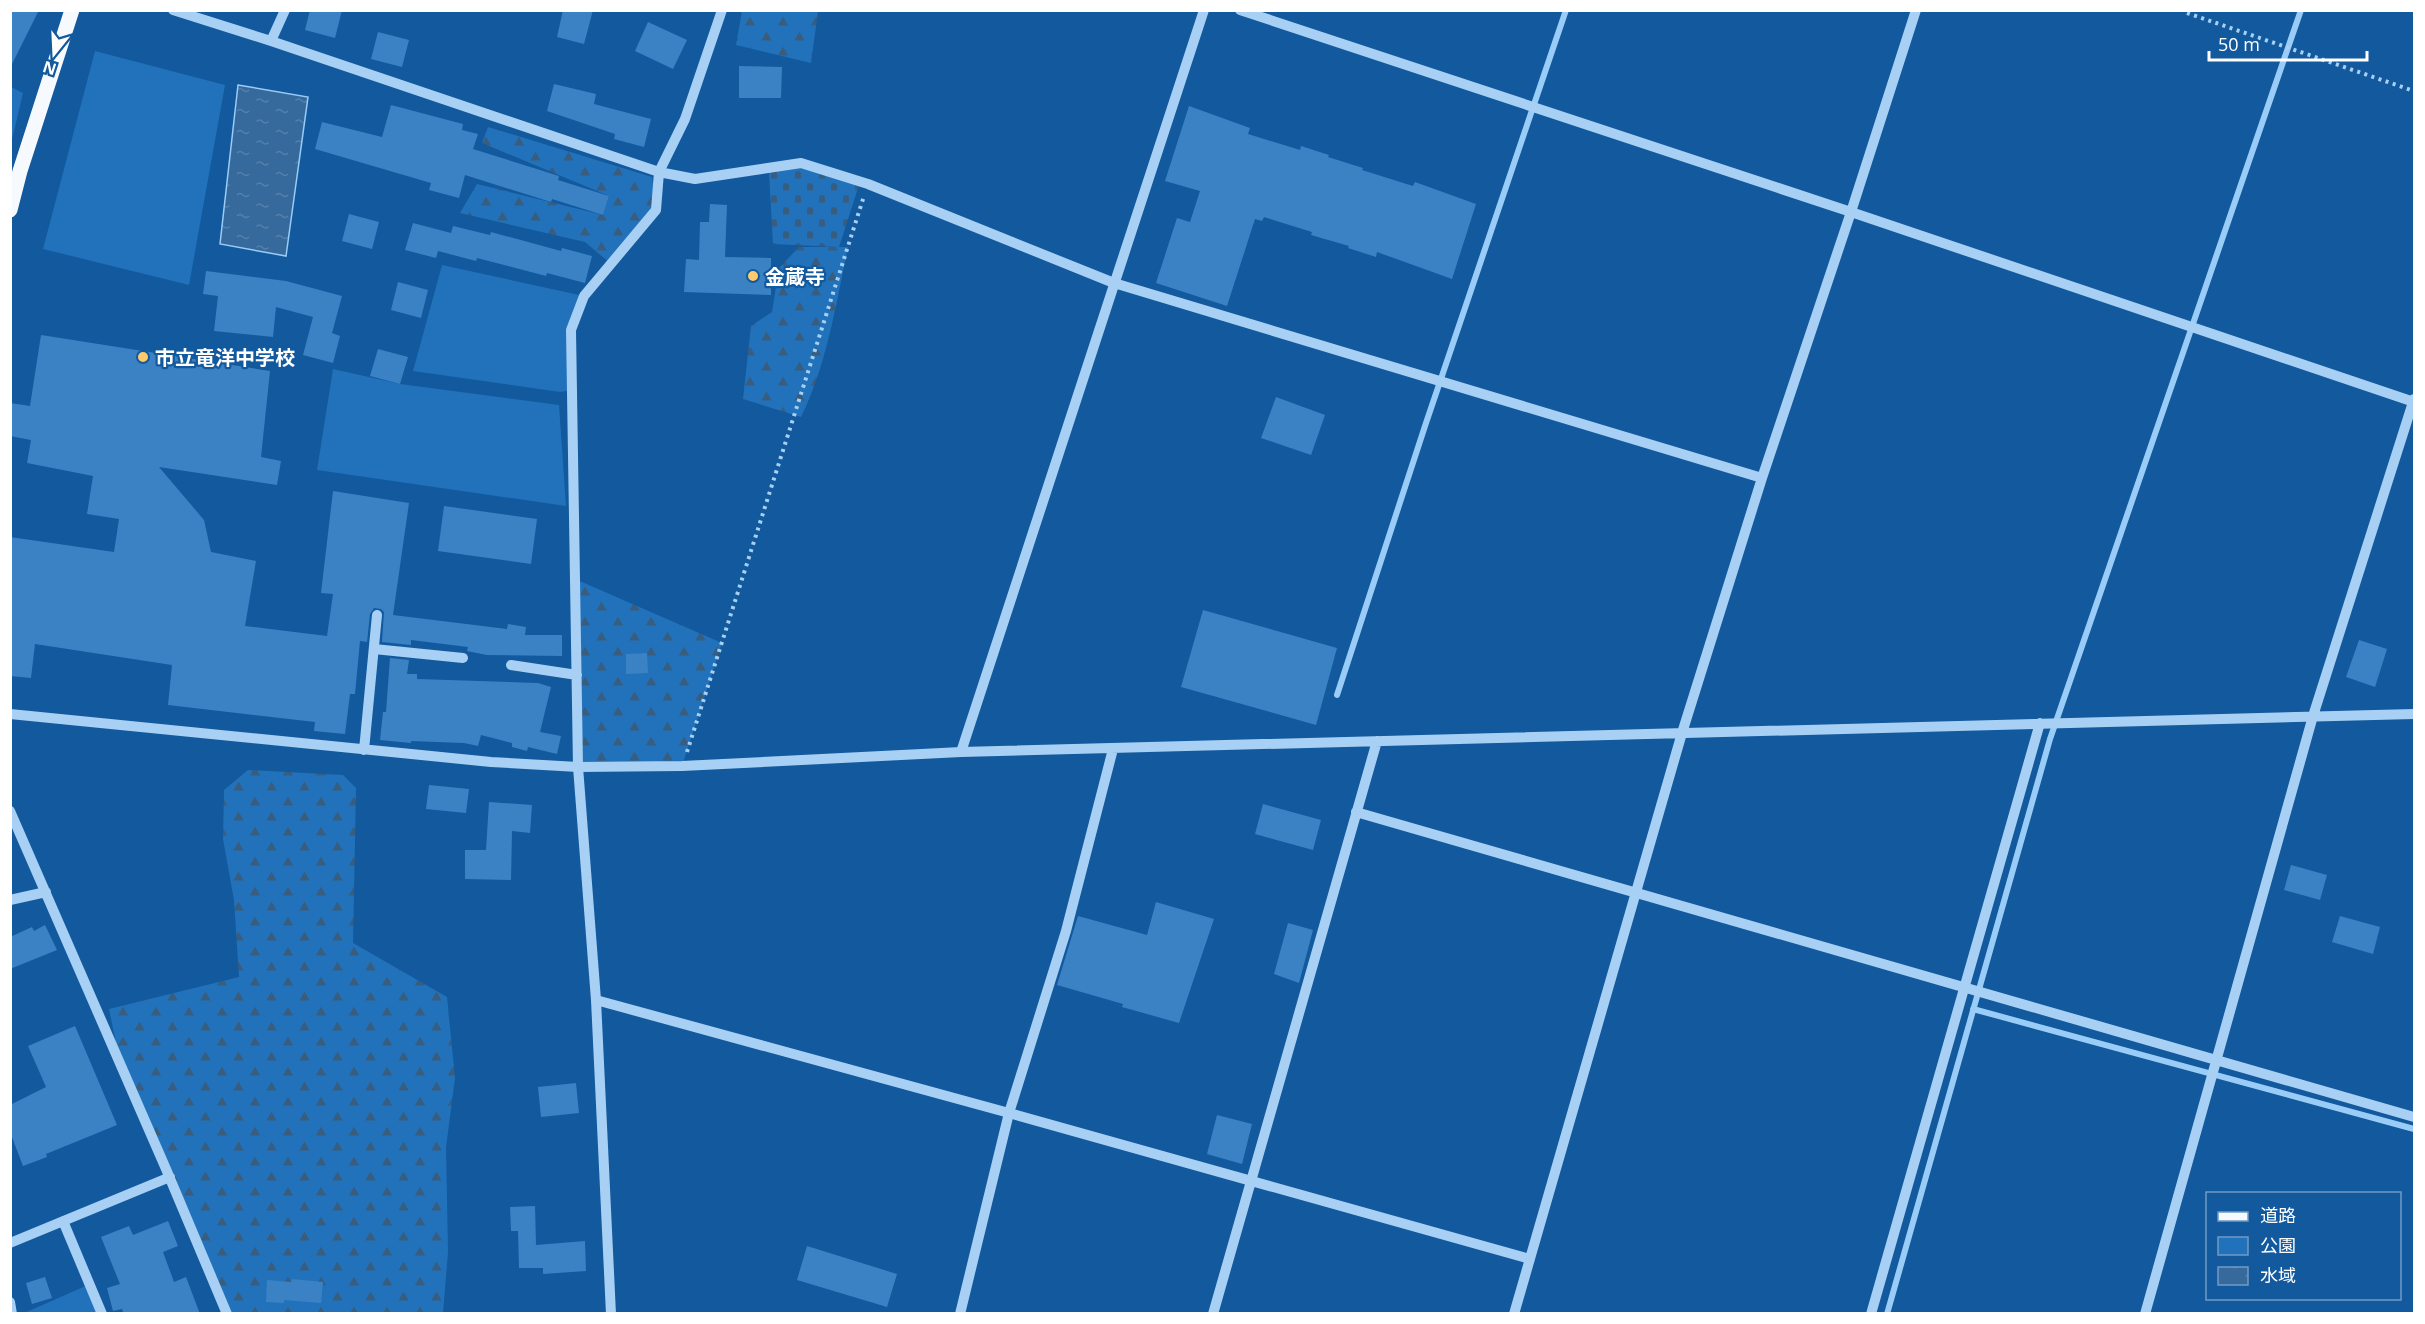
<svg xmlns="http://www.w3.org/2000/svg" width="2425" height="1324" viewBox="0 0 2425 1324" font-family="'Open Sans','Noto Sans JP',sans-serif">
  <defs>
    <pattern id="forest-firs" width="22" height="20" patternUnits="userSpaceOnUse" patternTransform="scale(1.5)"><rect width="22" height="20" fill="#2172bb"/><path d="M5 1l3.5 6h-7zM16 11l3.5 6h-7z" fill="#395d7e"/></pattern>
    <pattern id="cemetery-stones" width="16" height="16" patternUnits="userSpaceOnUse" patternTransform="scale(1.5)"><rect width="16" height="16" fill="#2172bb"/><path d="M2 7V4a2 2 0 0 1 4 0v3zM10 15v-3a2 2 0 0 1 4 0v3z" fill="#395d7e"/></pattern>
    <pattern id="water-ripples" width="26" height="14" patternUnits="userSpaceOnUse" patternTransform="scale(1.5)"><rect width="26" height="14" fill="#376a9c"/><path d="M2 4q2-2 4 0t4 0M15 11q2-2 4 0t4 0" fill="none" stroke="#5580ab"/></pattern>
  </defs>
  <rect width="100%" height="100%" fill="#12599e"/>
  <path fill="#2172bb" d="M95,51L225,85L189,285L43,249Z
    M11,87L23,93L11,144Z
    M442,265L584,296L571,330L572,390L560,392L413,371Z
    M333,369L400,384L559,405L566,506L317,470Z
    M90,1284L100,1314H22Z"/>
  <path fill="url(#forest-firs)" d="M742,11H818L811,63L736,45Z
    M488,127L652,177L656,210L610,263L585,242L460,213L477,184L603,215L609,196L482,143Z
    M799,247H848C836,304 827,364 801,417L743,399L751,326L772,312L779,268Z
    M575,579L722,643L682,766L578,767Z
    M248,770L343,775L356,788L353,943L447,997L455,1078L446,1147L448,1252L443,1313H227L120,1062L109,1009L239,977L234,900L223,839L224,790Z"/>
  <path fill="url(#cemetery-stones)" d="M801,163L860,182L839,247L773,244L769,172Z"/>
  <path fill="url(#water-ripples)" stroke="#9accf8" stroke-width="1.5" d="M238,85L308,97L286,256L220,244Z"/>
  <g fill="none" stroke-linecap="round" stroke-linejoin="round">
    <path stroke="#9accf8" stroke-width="6" d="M1337,695L1426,423L1566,10
      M1973,1009L2414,1129
      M1887,1314L2050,739L2301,10"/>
  </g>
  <path fill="#3b82c5" d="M10,10H39L10,68Z
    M310,10H342L335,38L305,30Z
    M563,10H593L584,44L557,37Z
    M648,22L687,40L673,69L635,51Z
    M378,32L409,40L402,67L371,59Z
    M739,66L782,67L781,98H739Z
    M554,84L596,94L594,104L651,119L644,147L614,139L615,134L547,111Z
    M391,105L463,124L462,130L478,134L473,149L559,176L558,180L609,196L603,215L552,199L551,202L465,175L459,198L429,190L431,183L315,149L322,122L382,137Z
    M1189,106L1250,128L1248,134L1300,150L1301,146L1329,155L1328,157L1363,168L1362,170L1413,186L1415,182L1476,204L1452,279L1377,252L1376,257L1348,248L1349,246L1311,235L1312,232L1264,217L1262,221L1255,219L1227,306L1156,283L1177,218L1190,222L1200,191L1165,181Z
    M710,204L727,205L725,257L771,258V295L684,292L686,259L699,260L700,222H709Z
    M349,214L379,222L372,249L342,241Z
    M413,223L451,233L453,226L490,235L491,232L561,251L562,248L592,256L585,283L547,273L546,276L477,258L476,261L438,251L436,258L405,250Z
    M206,271L286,281L342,296L332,333L340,336L333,363L303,355L313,317L276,307L273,337L214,331L218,296L203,294Z
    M398,282L428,290L421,318L391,310Z
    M41,335L270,371L261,457L281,461L277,485L159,467L204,520L211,552L256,561L245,626L327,636L333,594L321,593L333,491L409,503L393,615L507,629L508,624L526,627L525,635H562V656L487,655L467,651L468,647L411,640V645L382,642L384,612L381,609L374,608L370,614L367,642L360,641L355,694H350L345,734L314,731L315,722L168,705L172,665L35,644L31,678L10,676V537L114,552L119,519L87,514L93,476L27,463L31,440L10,436V403L30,406Z
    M378,349L408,357L400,384L370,376Z
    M1276,397L1325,415L1311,455L1261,438Z
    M444,506L537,519L531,564L438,551Z
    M1203,610L1337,648L1316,725L1181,687Z
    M2359,640L2387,649L2375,687L2346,677Z
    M647,653L648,673L626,674V654Z
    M390,658L409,660L407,674H417V679L538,683L551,687L540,732L561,736L557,754L528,747L527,751L512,747V743L481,735L478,746L464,743L411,741V743L380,740L383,712H386Z
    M429,785L469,789L466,813L426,809Z
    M489,802L532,805L530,833L512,831L511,880L465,879V850H486Z
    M1263,804L1321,820L1313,850L1255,834Z
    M2291,865L2327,875L2320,900L2284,890Z
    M1156,902L1214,919L1179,1023L1122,1007L1123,1004L1057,985L1078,916L1147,935Z
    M2340,916L2380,927L2373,954L2332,942Z
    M1288,923L1313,930L1299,983L1274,974Z
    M45,925L57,950L10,969V937L32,927L34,931Z
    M75,1026L117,1125L46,1154L47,1157L23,1166L10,1132V1105L46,1087L28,1046Z
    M576,1083L579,1113L541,1117L538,1087Z
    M1217,1115L1252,1124L1242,1164L1207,1154Z
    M535,1206L536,1245L585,1241L586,1271L543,1274V1268H519L518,1231H511L510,1207Z
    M168,1221L178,1246L163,1252L174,1282L186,1277L200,1314H124L122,1309L113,1311L107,1288L120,1284L101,1237L129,1226L133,1235Z
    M807,1246L897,1274L887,1307L797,1280Z
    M45,1277L52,1298L32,1304L26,1283Z
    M292,1279L323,1282L321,1303L284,1300V1303L266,1302L267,1280L291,1282Z"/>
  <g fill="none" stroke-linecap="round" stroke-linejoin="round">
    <path stroke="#a8d0f4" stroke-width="4" stroke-dasharray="3 4.5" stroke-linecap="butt" d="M2187,13L2414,91
      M687,752L864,196"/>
    <path stroke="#a8d0f4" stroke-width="10" d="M173,10L271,41L659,172L695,179L801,163L868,184L1114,283L1762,478
      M1240,10L1851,212L2414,402
      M271,41L285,10
      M374,649L463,658
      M511,665L577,675
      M10,714L491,762L578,767L682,766L961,752L2414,714
      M364,750L377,615
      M961,752L1204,10
      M10,811L166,1169L227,1314
      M1356,812L2414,1117
      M10,900L46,892
      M596,1000L1009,1113L1530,1259
      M63,1221L102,1314
      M10,1243L170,1177
      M10,1302L12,1314
      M611,1314L596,1000L578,767L571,330L584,296L656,210L659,172L685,119L722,10
      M960,1314L1009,1113L1066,931L1113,749
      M1213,1314L1377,741
      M1514,1314L1682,733L1762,478L1851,212L1916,10
      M1871,1314L2040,723
      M2145,1314L2313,716L2414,399"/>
    <path stroke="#f6faff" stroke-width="15" d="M10,210L20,171L72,10"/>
  </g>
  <g fill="#ffca6c" stroke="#12599e" stroke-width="2">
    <circle cx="753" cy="276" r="6"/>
    <circle cx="143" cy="357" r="6"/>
  </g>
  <g text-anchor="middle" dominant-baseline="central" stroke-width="4.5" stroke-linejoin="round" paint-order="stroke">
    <g font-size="20" font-weight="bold" fill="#fff" stroke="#12599e" text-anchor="start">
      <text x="765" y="276">金蔵寺</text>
      <text x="155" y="357">市立竜洋中学校</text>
    </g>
  </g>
  <rect width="2425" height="1324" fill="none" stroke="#ffffff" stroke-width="24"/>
  <rect x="2206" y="1192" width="195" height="108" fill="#12599e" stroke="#719bc5" stroke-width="1.5"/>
  <rect x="2218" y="1212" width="30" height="9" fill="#f6faff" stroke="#719bc5" stroke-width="1.5"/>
  <text x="2260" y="1222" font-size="18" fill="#ffffff">道路</text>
  <rect x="2218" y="1237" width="30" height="18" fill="#2172bb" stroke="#719bc5" stroke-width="1.5"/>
  <text x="2260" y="1252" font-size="18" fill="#ffffff">公園</text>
  <rect x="2218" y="1267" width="30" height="18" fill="url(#water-ripples)" stroke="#719bc5" stroke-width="1.5"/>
  <text x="2260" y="1282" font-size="18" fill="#ffffff">水域</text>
  <g transform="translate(54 54) rotate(198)" stroke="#12599e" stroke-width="4.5" paint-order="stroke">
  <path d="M0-4.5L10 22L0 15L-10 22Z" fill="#ffffff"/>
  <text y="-9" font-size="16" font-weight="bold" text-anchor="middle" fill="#ffffff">N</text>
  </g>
  <path d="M2209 51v9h158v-9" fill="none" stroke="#ffffff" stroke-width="3"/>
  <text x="2218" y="51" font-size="18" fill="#ffffff" stroke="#12599e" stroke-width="4.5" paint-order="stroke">50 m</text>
</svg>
